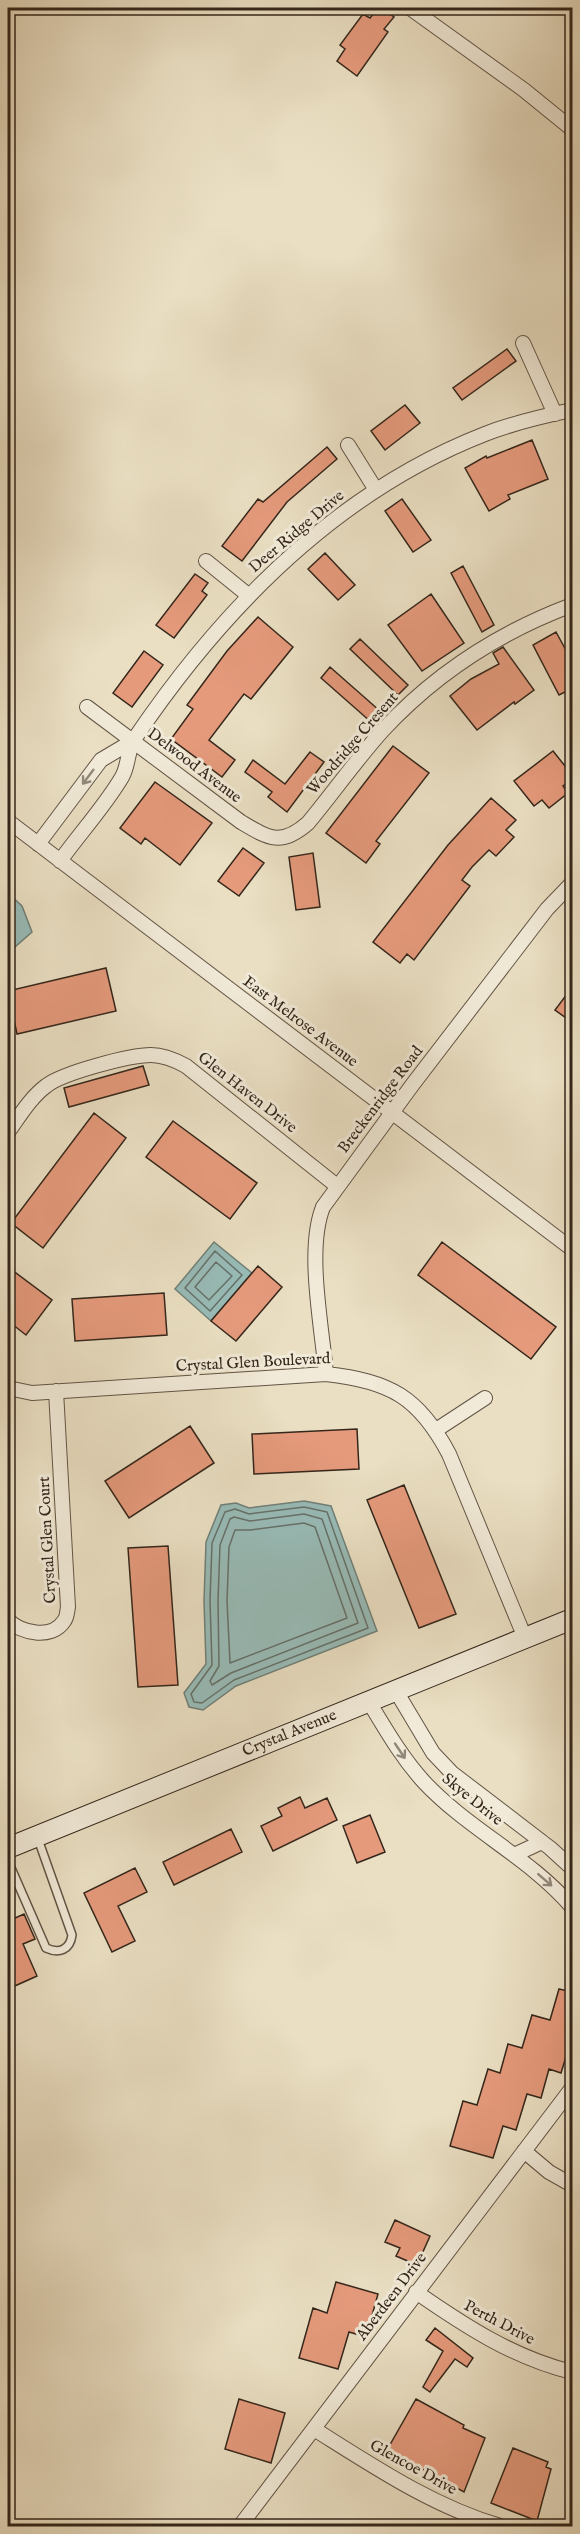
<svg xmlns="http://www.w3.org/2000/svg" width="580" height="2534" viewBox="0 0 580 2534" font-family="'IM FELL English',serif">
  <rect width="100%" height="100%" fill="#eadfc3"/>
  <filter id="stains"><feTurbulence type="fractalNoise" baseFrequency=".00333" numOctaves="4"/><feColorMatrix values="0 0 0 0 .2 0 0 0 0 .09 0 0 0 0 .02 0 0 0 .5 -.17"/></filter>
  <radialGradient id="worn" r=".72"><stop offset=".6" stop-color="#630" stop-opacity="0"/><stop offset="1" stop-color="#630" stop-opacity=".3"/></radialGradient>
  <path fill="#98bcb8" stroke="#708079" stroke-width="1.5" d="M8,893L22,906L32,932L8,953Z
    M214,1242L252,1273L211,1321L175,1289Z
    M304,1501L331,1506L377,1631L236,1686L203,1710L189,1707L184,1693L206,1664L204,1601L206,1542L221,1505L236,1503L249,1508Z"/>
  <g fill="none" stroke-linecap="round" stroke-linejoin="round">
    <path stroke="#66716a" stroke-width="1.5" d="M215,1251L242,1275L210,1311L185,1288Z
      M216,1262L232,1276L209,1300L195,1287Z
      M304,1507L327,1512L368,1628L234,1680L202,1703L194,1702L191,1694L212,1665L210,1601L212,1543L225,1512L235,1509L249,1514Z
      M304,1514L322,1519L358,1623L231,1673L212,1685L210,1681L219,1666L218,1601L220,1545L230,1519L234,1517L250,1521Z
      M304,1523L315,1527L347,1618L230,1663L227,1601L229,1547L235,1530H250Z"/>
  </g>
  <path fill="#e59a7c" stroke="#34261b" stroke-width="1.5" d="M378,8H381L394,17L384,29L388,32L357,76L337,61L345,49L340,45L363,14L370,18Z
    M507,349L516,361L462,400L453,388Z
    M405,405L420,423L385,450L371,431Z
    M532,440L548,479L508,495L510,499L489,511L465,468L486,456L487,458Z
    M327,447L337,459L287,502L242,561L222,546L258,499L263,502Z
    M402,499L431,540L413,552L385,511Z
    M325,553L355,585L338,600L308,569Z
    M463,566L494,625L482,632L451,573Z
    M195,574L208,583L202,591L207,595L174,638L156,625Z
    M431,594L464,643L422,671L388,625Z
    M258,617L293,647L251,699L244,694L209,740L235,760L222,777L171,739L193,709L187,705L227,651Z
    M556,632L573,663V688L559,695L533,645Z
    M360,639L408,685L398,695L350,649Z
    M503,647L534,690L515,704L514,702L477,730L450,696L471,679L499,664L493,653Z
    M144,651L163,665L132,707L113,693Z
    M330,667L380,711L371,722L321,678Z
    M393,746L429,773L376,841L380,844L366,863L326,833Z
    M553,751L573,776V779L563,786L568,793L549,808L542,800L534,806L514,781Z
    M310,752L324,762L287,812L268,797L272,792L245,772L253,760L285,784Z
    M155,782L212,823L180,865L145,838L141,844L120,828Z
    M491,798L516,820L506,830L514,837L496,856L489,850L472,867L462,880L470,886L414,960L407,954L400,963L373,942L448,845Z
    M243,848L264,863L239,896L218,881Z
    M313,853L320,907L296,910L289,857Z
    M106,968L116,1011L17,1034L8,991Z
    M573,986V1023L555,1010Z
    M143,1066L149,1085L69,1107L64,1088Z
    M94,1113L126,1138L43,1248L11,1223Z
    M173,1121L257,1183L230,1219L146,1157Z
    M442,1242L556,1327L531,1359L418,1275Z
    M258,1266L282,1287L236,1341L211,1321Z
    M8,1267L52,1300L26,1335L8,1321Z
    M164,1293L167,1335L75,1341L72,1299Z
    M190,1426L214,1463L129,1518L105,1481Z
    M357,1429L359,1469L254,1474L252,1434Z
    M404,1485L456,1614L419,1628L367,1500Z
    M168,1546L178,1685L138,1687L128,1548Z
    M300,1797L305,1808L327,1798L337,1820L273,1851L261,1826L282,1816L278,1808Z
    M370,1815L385,1852L357,1863L343,1826Z
    M231,1829L242,1852L174,1885L163,1862Z
    M135,1868L147,1892L118,1906L135,1941L112,1952L84,1893Z
    M8,1907L13,1919L24,1914L35,1939L23,1944L37,1976L8,1989Z
    M559,1989L573,1992V2034L561,2073L549,2069L541,2098L527,2094L516,2130L503,2126L493,2158L450,2146L463,2101L477,2105L488,2069L500,2073L508,2044L522,2048L532,2015L550,2020Z
    M395,2220L430,2236L417,2265L396,2256L400,2248L385,2242Z
    M336,2282L378,2294L366,2337L349,2332L338,2369L299,2358L313,2308L327,2313Z
    M435,2328L473,2358L467,2367L455,2359L430,2392L423,2387L443,2351L426,2340Z
    M239,2399L285,2413L271,2463L225,2449Z
    M416,2399L464,2425L463,2428L485,2438L464,2492L387,2450Z
    M513,2448L548,2462L546,2467L551,2469L537,2521L491,2503Z"/>
  <g fill="none" stroke-linecap="round" stroke-linejoin="round">
    <g stroke="#625445" stroke-width="10">
      <path id="lane" d="M8,1861L46,1948C59,1954 70,1950 72,1935L38,1839"/>
    </g>
    <g stroke="#625445" stroke-width="16">
      <path id="street" d="M410,8L524,90L572,129
        M523,343L555,414
        M348,445L376,490
        M206,561L248,595
        M87,707L241,822C268,838 281,847 308,823C333,793 356,760 383,730C436,673 500,632 572,605
        M8,821L572,1249
        M38,844L101,760L133,741
        M60,861C80,833 105,806 122,777C129,765 127,750 135,738C223,608 336,492 485,434C513,423 543,416 572,410
        M8,1132C19,1117 30,1098 46,1086C62,1073 130,1055 151,1055C164,1055 175,1060 186,1066L337,1186
        M326,1374C322,1326 306,1250 323,1207L413,1084L547,909L572,883
        M8,1388L32,1393L326,1374C390,1381 419,1397 449,1454L525,1638
        M436,1430L485,1398
        M8,1620C20,1633 52,1640 64,1621C67,1618 67,1612 68,1607L56,1391
        M396,1691L433,1753L452,1773L550,1848L572,1868
        M369,1702C386,1730 402,1758 424,1782C468,1829 530,1858 572,1907
        M514,1855L542,1842
        M524,2151L549,2172L572,2185
        M416,2292C465,2326 514,2358 572,2372
        M314,2429C373,2466 432,2506 500,2526
        M240,2526L572,2088"/>
    </g>
    <g stroke="#34261b" stroke-width="22">
      <g id="secondary">
        <path id="s1" d="M8,1848L572,1619"/>
      </g>
    </g>
    <use href="#lane" stroke="#f1ead8" stroke-width="7"/>
    <use href="#street" stroke="#f1ead8" stroke-width="14"/>
    <use href="#secondary" stroke="#f1ead8" stroke-width="20"/>
  </g>
  <defs><path id="oneway-shaft" d="M-6 0H5M1.5-3L5.5 0L1.5 3" fill="none" stroke-width="1.6" stroke-linecap="round" stroke-linejoin="round" transform="scale(1.5)"/></defs>
  <g stroke="#92887a">
    <use href="#oneway-shaft" transform="translate(88 777) rotate(127)"/>
    <use href="#oneway-shaft" transform="translate(400 1751) rotate(56)"/>
    <use href="#oneway-shaft" transform="translate(545 1880) rotate(41)"/>
  </g>
  <g text-anchor="middle" dominant-baseline="central" stroke-width="6" stroke-linejoin="round" paint-order="stroke">
    <g font-size="16" fill="#34261b" stroke="#f1ead8">
      <text transform="translate(297 532) rotate(-40)">Deer Ridge Drive</text>
      <text transform="translate(353 744) rotate(-49)">Woodridge Cresent</text>
      <text transform="translate(194 766) rotate(37)">Delwood Avenue</text>
      <text transform="translate(300 1022) rotate(37)">East Melrose Avenue</text>
      <text transform="translate(247 1093) rotate(38)">Glen Haven Drive</text>
      <text transform="translate(381 1100) rotate(-53)">Breckenridge Road</text>
      <text transform="translate(253 1363) rotate(-3)">Crystal Glen Boulevard</text>
      <text transform="translate(48 1540) rotate(-93)">Crystal Glen Court</text>
      <text stroke="none"><textPath href="#s1" startOffset="304">Crystal Avenue</textPath></text>
      <text transform="translate(472 1800) rotate(39)">Skye Drive</text>
      <text transform="translate(392 2297) rotate(-53)">Aberdeen Drive</text>
      <text transform="translate(499 2323) rotate(28)">Perth Drive</text>
      <text transform="translate(413 2468) rotate(29)">Glencoe Drive</text>
    </g>
  </g>
  <rect width="580" height="2534" fill="none" stroke="#eadfc3" stroke-width="30"/>
  <rect x="9" y="9" width="562" height="2516" fill="none" stroke="#34261b" stroke-width="3"/>
  <rect x="15" y="15" width="550" height="2504" fill="none" stroke="#34261b" stroke-width="1.5"/>
  <rect width="100%" height="100%" filter="url(#stains)"/>
  <rect width="100%" height="100%" fill="url(#worn)"/>
</svg>
